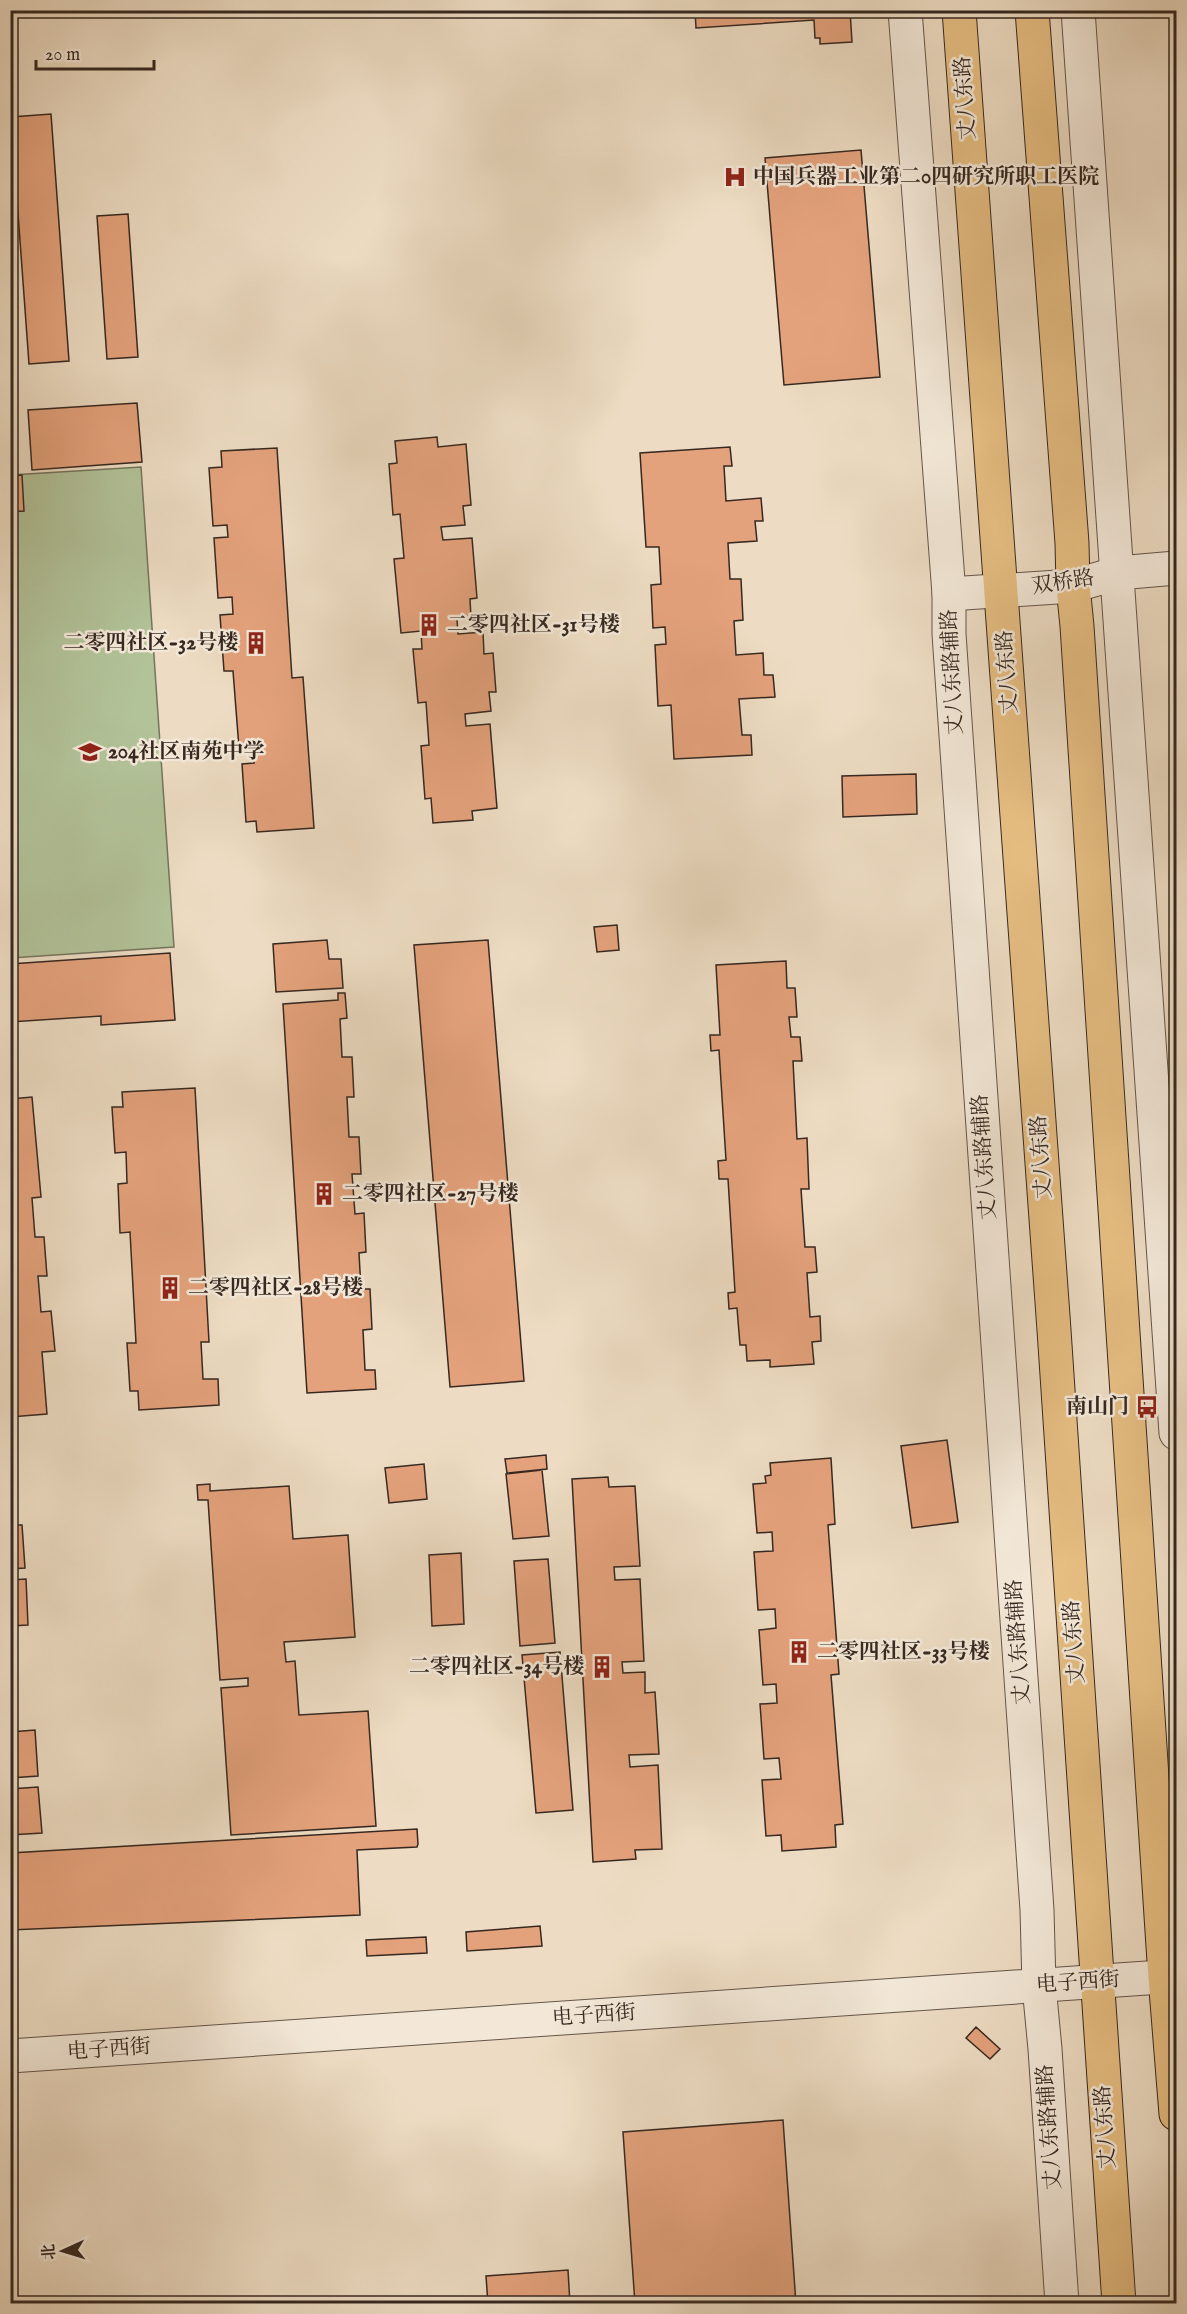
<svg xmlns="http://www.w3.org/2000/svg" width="1187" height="2314" viewBox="0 0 1187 2314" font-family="'IM FELL English','Noto Serif SC',serif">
  <rect width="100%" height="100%" fill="#eddcc3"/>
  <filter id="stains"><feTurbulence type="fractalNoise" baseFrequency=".00333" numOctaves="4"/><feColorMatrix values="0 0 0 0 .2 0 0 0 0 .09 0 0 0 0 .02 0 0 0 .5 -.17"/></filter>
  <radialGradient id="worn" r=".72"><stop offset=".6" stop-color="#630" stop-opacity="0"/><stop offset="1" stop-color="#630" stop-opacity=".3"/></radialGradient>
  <path fill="#b2c299" stroke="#74755d" stroke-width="1.5" d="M141,467L174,947L11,958V475Z"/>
  <path fill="#e4a27c" stroke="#362821" stroke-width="1.5" d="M695,10H850L852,42L820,44V38H815L814,20L696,28Z
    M51,114L69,361L29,364L11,117Z
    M861,150L880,377L784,385L765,158Z
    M128,214L138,357L107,359L97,216Z
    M1174,357H1176V390Z
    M137,403L142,462L32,470L28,410Z
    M437,437L438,447L466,444L471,505L463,506L465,525L441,527L443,540L472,538L477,598L470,599L471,618L457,619L458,634L483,632L484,654L493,653L496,692H489L491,711L465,714L466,726L490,724L497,808L472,811L473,820L433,823L431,798L425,799L421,746L429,745L426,702L418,703L413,649H422L421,631L401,633L394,559L404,558L400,514L393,515L389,464L397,463L395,441Z
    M730,447L732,466H724L726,501L761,498L763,521H755L757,541L728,543L730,579H741L743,620L734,621L736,655L763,653L764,675H773L775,697L739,699L742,735H751L752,755L674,759L671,705L658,706L655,645L666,644L665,627L653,628L651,585L661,584L659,547H646L640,453Z
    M277,448L292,678L303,677L314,828L257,832L256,821L246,822L242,764L254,763L253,747L239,748L233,671H224L220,615L233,614L232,597L218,598L214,538L228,537L227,525L213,526L209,468L222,467L221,451Z
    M22,475L24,511L10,512V476Z
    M916,774L917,814L843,817L842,776Z
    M617,925L619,950L597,952L594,927Z
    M327,940L329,959H341L343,988L276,992L273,944Z
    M488,940L524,1381L450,1387L414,945Z
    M170,953L175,1020L101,1025V1016L10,1022V964Z
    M786,961L787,988H795L797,1017H789L791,1037H800L802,1061H793L797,1139L807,1138L809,1189H801L805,1247H815L817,1272L807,1273L810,1317L820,1316L821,1341L812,1342L814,1364L770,1367V1360L747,1361L746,1345H740L737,1308L729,1309L728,1293L735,1292L728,1179H719L718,1161L726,1160L719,1050L711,1051L710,1035H720L716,965Z
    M338,993H345L347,1018L340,1019L342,1057H352L354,1097H347L349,1137H359L361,1174H352L355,1214L364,1213L366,1252L359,1253L361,1289H370L372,1329L363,1330L365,1370H375L376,1389L307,1393L283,1004L338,1000Z
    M195,1088L209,1342H201L203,1379H218L219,1405L139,1410L138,1391H130L127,1343H136L130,1232L120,1233L118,1184L127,1183L126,1152L115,1153L112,1107H123L122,1092Z
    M32,1097L41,1197L32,1198L35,1237H44L47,1276H38L41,1312L51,1311L55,1351L42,1352L47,1414L10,1417V1099Z
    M947,1440L958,1522L912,1528L901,1446Z
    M546,1455L547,1469L507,1473L505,1459Z
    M831,1458L835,1524L828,1525L839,1674L831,1675L843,1824L835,1825L836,1847L782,1851L781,1835L766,1836L762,1780L781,1779L779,1758L764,1759L760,1704L777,1703L776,1684L763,1685L759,1630L776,1628L775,1609L758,1610L754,1552L773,1551L772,1532L757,1533L753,1484L766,1483L765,1476L771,1475L770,1463Z
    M424,1464L427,1499L389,1503L385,1468Z
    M542,1470L549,1536L513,1539L506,1474Z
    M608,1477L609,1487L635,1486L640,1566L614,1567L615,1580L640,1579L644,1661L622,1662L623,1673L645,1672V1693L655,1692L659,1754L629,1755L630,1767L658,1765L662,1849L635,1850L636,1859L593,1862L572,1479Z
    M210,1484V1491L289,1486L293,1539L348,1535L355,1637L284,1642L286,1662L295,1661L299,1715L368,1711L376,1826L231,1835L221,1688L248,1686V1678L220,1680L208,1500H198L197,1485Z
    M10,1525H22L25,1568L10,1569Z
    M461,1553L464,1624L432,1626L429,1555Z
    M548,1559L555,1643L520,1646L514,1561Z
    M26,1579L28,1625L10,1626V1580Z
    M560,1652L573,1810L536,1813L522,1655Z
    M35,1730L38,1776L10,1778V1732Z
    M38,1787L42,1833L10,1835V1789Z
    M417,1829L418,1844L417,1847L357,1850L360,1915L10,1930V1853Z
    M540,1926L542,1946L467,1951L466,1932Z
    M426,1937L427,1953L367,1956L366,1940Z
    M976,2027L1000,2049L990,2059L966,2038Z
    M783,2120L796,2304H635L623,2132Z
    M568,2270L570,2304H488L486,2276Z"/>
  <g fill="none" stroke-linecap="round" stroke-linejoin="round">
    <g stroke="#64554a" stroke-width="35">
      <path id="minor" d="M905,10L949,594V634L1037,1910L1039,1986L1045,2049L1062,2304
        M1078,10L1176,1433"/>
    </g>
    <g stroke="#64554a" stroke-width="35">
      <path id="tertiary" d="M949,594L1073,586L1118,573L1176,568
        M10,2056L1176,1976"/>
    </g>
    <g stroke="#362821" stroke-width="35">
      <path id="primary" d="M959,10L1054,1330L1119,2304
        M1032,10L1072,543L1073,586L1077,626L1165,1977L1176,2114"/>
    </g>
    <use href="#minor" stroke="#f3e8d8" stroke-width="33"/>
    <use href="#tertiary" stroke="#f3e8d8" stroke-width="33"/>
    <use href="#primary" stroke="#e6be82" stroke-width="33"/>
  </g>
  <defs>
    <g id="hospital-bare" transform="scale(1.8)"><path d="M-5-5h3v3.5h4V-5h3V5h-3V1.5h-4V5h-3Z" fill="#8f2418" stroke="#f3e8d8" stroke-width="2.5" paint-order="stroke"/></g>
    <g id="building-bare" transform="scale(1.8)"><path d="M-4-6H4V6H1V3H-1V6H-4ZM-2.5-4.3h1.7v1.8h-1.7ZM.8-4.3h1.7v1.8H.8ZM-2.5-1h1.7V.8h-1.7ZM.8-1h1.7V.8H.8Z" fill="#8f2418" stroke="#f3e8d8" stroke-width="2.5" paint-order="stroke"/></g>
    <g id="school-bare" transform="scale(1.8)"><path d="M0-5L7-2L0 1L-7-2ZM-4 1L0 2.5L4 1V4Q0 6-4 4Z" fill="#8f2418" stroke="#f3e8d8" stroke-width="2.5" paint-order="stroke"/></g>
    <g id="bus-bare" transform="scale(1.8)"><path d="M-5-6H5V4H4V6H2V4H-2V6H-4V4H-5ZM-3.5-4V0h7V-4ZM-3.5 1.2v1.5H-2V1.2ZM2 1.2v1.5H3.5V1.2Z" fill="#8f2418" stroke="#f3e8d8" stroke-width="2.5" paint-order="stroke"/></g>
  </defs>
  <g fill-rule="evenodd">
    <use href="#hospital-bare" x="735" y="177"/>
    <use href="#building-bare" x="429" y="625"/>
    <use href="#building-bare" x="256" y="643"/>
    <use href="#school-bare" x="90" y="752"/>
    <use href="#building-bare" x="324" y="1194"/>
    <use href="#building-bare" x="170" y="1288"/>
    <use href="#bus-bare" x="1147" y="1407"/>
    <use href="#building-bare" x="799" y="1652"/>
    <use href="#building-bare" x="602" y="1667"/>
  </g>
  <g text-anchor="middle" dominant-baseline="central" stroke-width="5" stroke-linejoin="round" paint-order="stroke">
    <g font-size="21" fill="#362821" stroke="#f3e8d8">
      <text transform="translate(966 98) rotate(-94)">丈八东路</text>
      <text transform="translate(1063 583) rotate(-9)">双桥路</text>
      <text transform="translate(953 672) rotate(-93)">丈八东路辅路</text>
      <text transform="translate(1008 672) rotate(-94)">丈八东路</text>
      <text transform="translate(985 1157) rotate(-94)">丈八东路辅路</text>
      <text transform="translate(1042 1157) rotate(-94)">丈八东路</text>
      <text transform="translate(1019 1642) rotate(-94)">丈八东路辅路</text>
      <text transform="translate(1075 1642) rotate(-94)">丈八东路</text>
      <text transform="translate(1078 1983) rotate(-4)">电子西街</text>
      <text transform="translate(594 2016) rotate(-4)">电子西街</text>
      <text transform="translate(109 2050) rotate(-4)">电子西街</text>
      <text transform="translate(1050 2127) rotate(-94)">丈八东路辅路</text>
      <text transform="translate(1106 2127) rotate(-94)">丈八东路</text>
    </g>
    <g font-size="21" font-weight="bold" fill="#362821" stroke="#f3e8d8" text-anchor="start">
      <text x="753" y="177">中国兵器工业第二0四研究所职工医院</text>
      <text x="447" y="625">二零四社区-31号楼</text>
      <text x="238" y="643" text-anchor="end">二零四社区-32号楼</text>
      <text x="108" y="752">204社区南苑中学</text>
      <text x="342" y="1194">二零四社区-27号楼</text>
      <text x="188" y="1288">二零四社区-28号楼</text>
      <text x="1129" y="1407" text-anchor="end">南山门</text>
      <text x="817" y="1652">二零四社区-33号楼</text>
      <text x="584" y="1667" text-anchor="end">二零四社区-34号楼</text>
    </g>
  </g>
  <rect width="1187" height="2314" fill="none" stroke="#eddcc3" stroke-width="36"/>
  <rect x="12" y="12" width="1163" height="2290" fill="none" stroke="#362821" stroke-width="3"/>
  <rect x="18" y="18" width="1151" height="2278" fill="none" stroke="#362821" stroke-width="1.5"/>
  <g transform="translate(63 2251) rotate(266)" stroke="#f3e8d8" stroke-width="4.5" paint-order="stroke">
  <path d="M0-4.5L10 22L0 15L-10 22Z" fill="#362821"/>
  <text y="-9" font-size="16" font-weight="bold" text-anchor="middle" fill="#362821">北</text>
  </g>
  <path d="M36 60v9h118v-9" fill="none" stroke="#362821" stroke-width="3"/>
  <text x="45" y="60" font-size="18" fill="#362821" stroke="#f3e8d8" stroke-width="4.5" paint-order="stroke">20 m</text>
  <rect width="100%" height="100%" filter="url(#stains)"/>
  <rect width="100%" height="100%" fill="url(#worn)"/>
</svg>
